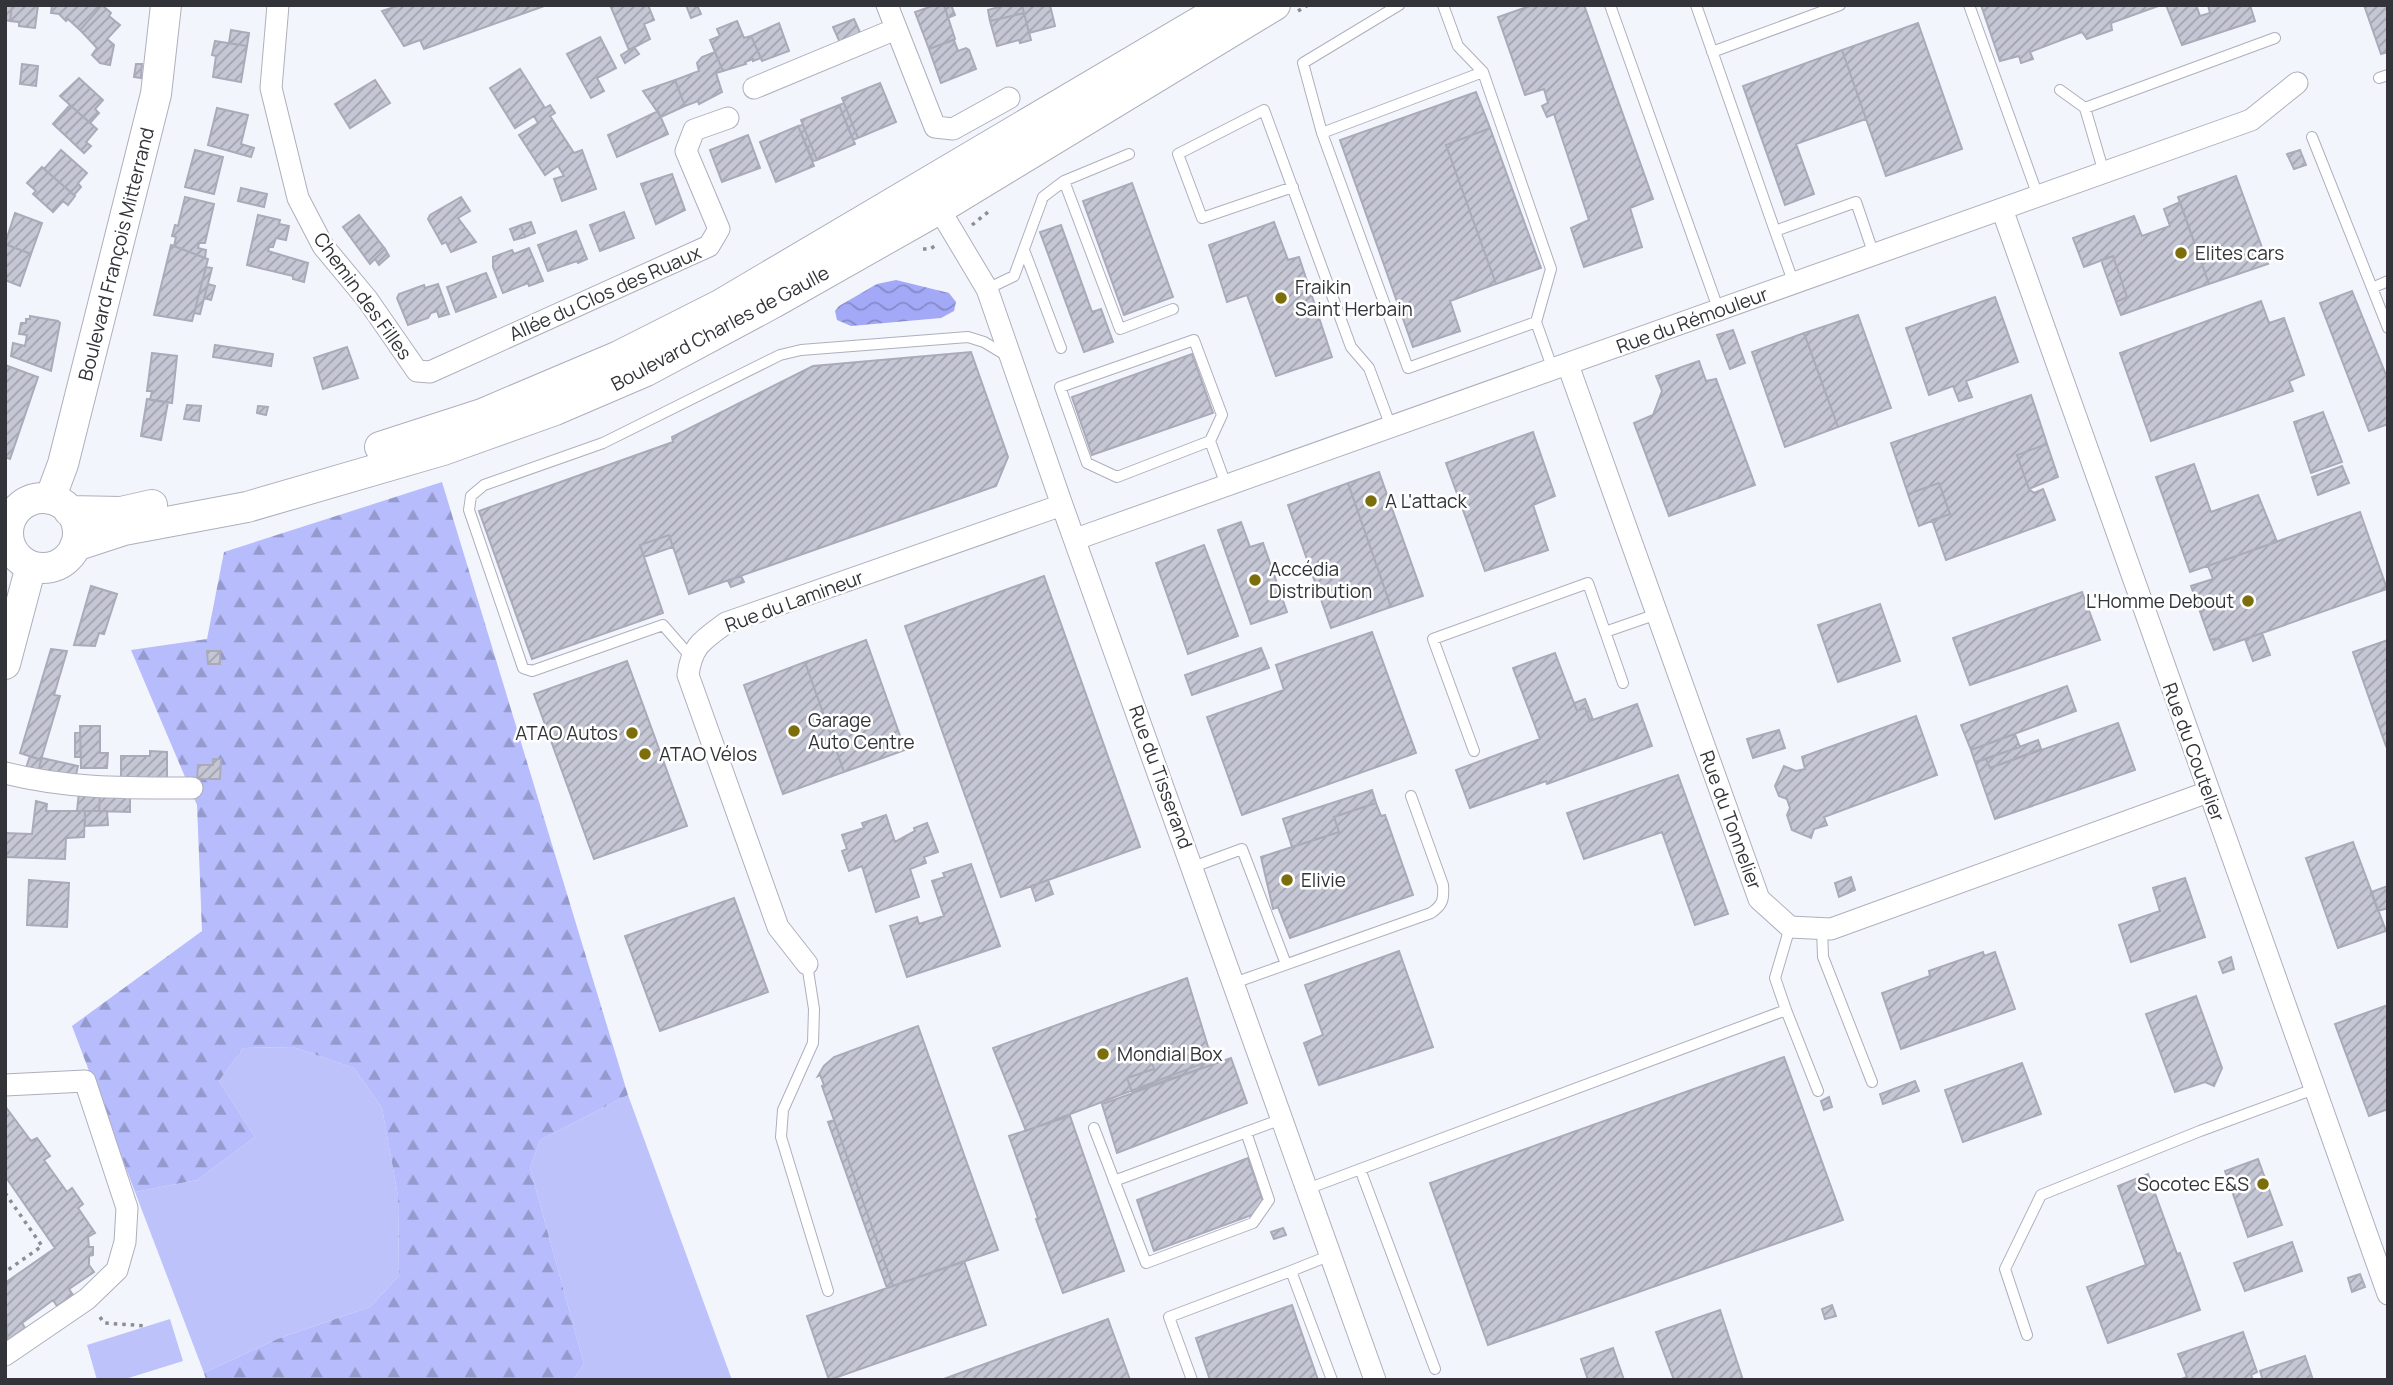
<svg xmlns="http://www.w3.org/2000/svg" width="2393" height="1385" viewBox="0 0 2393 1385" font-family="Manrope,sans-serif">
  <defs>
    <pattern id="forest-firs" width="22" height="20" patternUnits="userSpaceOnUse" patternTransform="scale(1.75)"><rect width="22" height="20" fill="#b7bcfc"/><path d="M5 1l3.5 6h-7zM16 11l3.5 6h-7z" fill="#959acd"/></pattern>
    <pattern id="water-waves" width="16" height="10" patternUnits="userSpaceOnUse" patternTransform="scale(1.75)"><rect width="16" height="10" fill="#a3a9f7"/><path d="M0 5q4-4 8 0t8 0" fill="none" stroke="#858ac9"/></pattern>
    <pattern id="building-hatch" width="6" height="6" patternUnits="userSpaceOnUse" patternTransform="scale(1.75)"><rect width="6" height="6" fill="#c5c7d5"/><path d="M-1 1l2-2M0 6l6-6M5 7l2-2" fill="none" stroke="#a1a2ae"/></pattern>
  </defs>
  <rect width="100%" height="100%" fill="#f3f5fd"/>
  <path fill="#bdc2fa" d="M293,1047L354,1068L382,1108L398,1196L399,1276L370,1307L277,1339L204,1373L135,1192L197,1180L255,1137L219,1081L243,1048Z
    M628,1095L732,1380H573L584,1364L530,1168L540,1140Z
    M170,1319L183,1361L122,1380H97L87,1345Z"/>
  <path fill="url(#forest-firs)" d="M442,482L628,1095L540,1140L530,1168L584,1364L573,1380H206L204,1373L277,1339L370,1307L399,1276L398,1196L382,1108L354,1068L293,1047L243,1048L219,1081L255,1137L197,1180L135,1192L72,1026L202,931L197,805L131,650L207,639L224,552Z"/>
  <path fill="url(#water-waves)" d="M896,280L949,293L956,302L954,311L941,318L851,326L837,320L835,311L839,306L877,284Z"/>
  <path fill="url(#building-hatch)" stroke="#aaabb9" stroke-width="2" d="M5,5H12L10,21L5,20Z
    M12,5H38L35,28L19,26V22L10,21Z
    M52,5H102L80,30L68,19L66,21L59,14L51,13Z
    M102,5L111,13L109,16L120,25L107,39L114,45L110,65L100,63L92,55L97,48L80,30Z
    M400,5H547L424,49L420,40L404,46L382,11Z
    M610,5H648L654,20L644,24L650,39L629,50Z
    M686,5H697L701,14L691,18Z
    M935,5H944L955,39L929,49L915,12Z
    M944,5H951L955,15L948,18Z
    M1006,5H1022L1024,13L990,21L988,10Z
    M1022,5H1050L1055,26L1029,33Z
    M1533,5H1584L1653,199L1630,208L1642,247L1584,267L1571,228L1589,220L1554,114L1547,117L1542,106L1548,103L1544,89L1525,95L1498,17Z
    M1981,5H2161L2111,23L2112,30L2087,39L2082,32L2030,52L2033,59L2021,63L2019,56L2000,61Z
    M2166,5H2196L2200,16L2210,13L2208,5H2250L2255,21L2182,45Z
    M2364,5H2388V52L2381,54Z
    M1024,13L1031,40L1020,43L1019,40L997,46L990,21Z
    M854,19L862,37L841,45L833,27Z
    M737,21L744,38L751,36L761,58L753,61V59L745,62L746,64L723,71L710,40L720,36L717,29Z
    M779,23L789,51L762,61L751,36Z
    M1918,23L1962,149L1886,176L1842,50Z
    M231,30L249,33L247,46L229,43Z
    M600,37L616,68L597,78L604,91L591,98L567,54Z
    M954,40L958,51L966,48L969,50L976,69L941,83L929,49Z
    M215,41L247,46L241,82L213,77L216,56L212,55Z
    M634,47L639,54L625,63L621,55Z
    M1842,50L1866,119L1796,144L1814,194L1785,205L1743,86Z
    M715,52L723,71L716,73L722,92L699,104L698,101L685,106L675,80L699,71L697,63L702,57Z
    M22,64L38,66L36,86L20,84Z
    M136,64H142L141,78L134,77Z
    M520,69L545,108L550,105L555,113L550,116L574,153L582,150L596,189L562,201L554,179L564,176L558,166L545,175L519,135L538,123L534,116L515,128L490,88Z
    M79,78L103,100L95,109L99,113L90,123L60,96Z
    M375,80L390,103L350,128L335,104Z
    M675,80L685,106L661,117L643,91Z
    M880,83L896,122L858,138L842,98Z
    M1476,92L1490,128L1446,145L1496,284L1450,301L1460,331L1413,347L1340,140Z
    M844,103L858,138L853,140L839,105Z
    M70,105L97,129L86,142L91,146L84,153L53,124Z
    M839,105L855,144L817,160L801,120Z
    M217,108L248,115L241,144L254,148L251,157L208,145Z
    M658,111L668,134L617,157L608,135Z
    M803,125L817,160L813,161L798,126Z
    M798,126L814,166L776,182L760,142Z
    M1490,128L1541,268L1496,284L1446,145Z
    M748,135L760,168L722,182L710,150Z
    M61,150L87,173L78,183L81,187L74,195L44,169Z
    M195,150L223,157L214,194L185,187Z
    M2300,150L2306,165L2294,169L2287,154Z
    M42,167L75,196L68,205L63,201L53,212L33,194L36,191L27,183Z
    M672,174L685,210L656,224L641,184Z
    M2236,176L2268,264L2209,284L2178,197Z
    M1132,183L1173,297L1124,315L1083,201Z
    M241,188L267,194L264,207L238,201Z
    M185,197L214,204L205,243H199L198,248L206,250L205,258L174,246L176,237L172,236L175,225L178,226Z
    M461,197L470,211L458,218L476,242L451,252L446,242L442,244L428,219L430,215Z
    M2180,202L2209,284L2121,315L2116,302L2127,297L2113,256L2084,267L2073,238L2134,216L2142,236L2170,226L2164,209Z
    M624,212L634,238L600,251L590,225Z
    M15,213L42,223L31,254L5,244Z
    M258,215L280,220L279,224L289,226L286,240L276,238L273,247H269L268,251L308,263L304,282L293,279V276L247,265Z
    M359,215L385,249L370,264L343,227Z
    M531,222L535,233L525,237L521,225Z
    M1274,222L1288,260L1299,257L1332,357L1276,376L1247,295L1227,302L1209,245Z
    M521,225L525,237L514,240L510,229Z
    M1061,225L1092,312L1101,309L1113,342L1084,352L1040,232Z
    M576,231L587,259L578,263L577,261L548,271L538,245Z
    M5,244L31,254L20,286L5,280Z
    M171,245L208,259L192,321L154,315Z
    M529,248L543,281L529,286L528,283L503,293L493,267V257L512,250L514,254Z
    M385,249L389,256L379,265L375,259Z
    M2113,256L2127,297L2116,302L2101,260Z
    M206,267L212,268L200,314L194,313Z
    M486,273L496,297L456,312L447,287Z
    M208,284L215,286L211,300L204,298Z
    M438,284L449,314L439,317L437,311L431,313L428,318L408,325L397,298L399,294L424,285L425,288Z
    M2352,291L2388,380V424L2369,431L2320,303Z
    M1995,297L2018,362L1966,381L1972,397L1959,401L1953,386L1929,395L1906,328Z
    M2261,301L2269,323L2284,318L2304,375L2289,381L2293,391L2151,441L2120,353Z
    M1858,315L1891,408L1838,427L1804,333Z
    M30,316L58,321L60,323L51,371L11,356L13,343L25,346L27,335L19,334L21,323H26V319H30Z
    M1733,330L1745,363L1730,369L1717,335Z
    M1804,333L1838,427L1785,447L1752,352Z
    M215,345L273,354L271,366L213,357Z
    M347,347L358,378L323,389L314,358Z
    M971,352L1008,457L996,486L689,594L669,535L640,545L663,613L532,659L479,511L673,442L672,437L813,366Z
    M152,353L177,356L172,403L150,400L152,391H147Z
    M1192,354L1213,413L1092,455L1072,397Z
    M1699,361L1706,381L1716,379L1755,485L1669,516L1634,423L1653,415L1662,391L1656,376Z
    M5,365L38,377L10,459L5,457Z
    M2031,395L2047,444L2017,455L2029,489L2034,493L2043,489L2055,520L1946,560L1932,520L1950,514L1939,483L1908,494L1891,443Z
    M147,399L168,402L161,440L141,436Z
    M187,405L201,406L199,421L184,419Z
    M258,406L268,407L266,415L257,413Z
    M2323,412L2342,462L2311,473L2294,422Z
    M1533,432L1555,496L1533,505L1548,550L1485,571L1446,463Z
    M2047,444L2058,477L2029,489L2017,455Z
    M2194,464L2211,512L2258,495L2277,542L2190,572L2156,477Z
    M2342,466L2349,483L2318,495L2312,477Z
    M1379,472L1423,596L1391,607L1348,483Z
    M1348,483L1391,607L1331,628L1288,505Z
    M1939,483L1950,514L1919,526L1908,494Z
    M2360,512L2387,589L2225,646L2218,638L2210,640L2191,586L2213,579L2208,566Z
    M1241,522L1250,547L1263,543L1287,612L1251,624L1218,530Z
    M669,535L673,547L644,557L640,545Z
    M1204,545L1238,636L1188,654L1156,563Z
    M741,576L744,582L731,587L728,581Z
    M1044,576L1140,847L1001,897L905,626Z
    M91,586L117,594L104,634L99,633L95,646L74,645Z
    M2082,592L2100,640L1970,685L1953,638Z
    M1880,604L1900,661L1838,682L1818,625Z
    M1372,632L1416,753L1242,815L1207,717L1284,690L1276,665Z
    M2262,633L2270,655L2253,661L2245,639Z
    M2218,638L2225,646L2214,650L2210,640Z
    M866,640L905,750L844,772L805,662Z
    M2388,640V745L2386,746L2353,652Z
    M1261,648L1269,668L1192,695L1185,675Z
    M51,649L67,651L54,695L60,696L41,760L20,753Z
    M207,651H220V664H208Z
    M1555,653L1577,711L1585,708L1590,721L1637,704L1652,746L1547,784L1546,781L1470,808L1456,770L1540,739L1513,668Z
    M627,661L687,826L594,859L534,694Z
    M805,662L844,772L783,794L744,685Z
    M2067,686L2076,711L1971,750L1961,725Z
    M1585,699L1593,720L1590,721L1585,708L1577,711L1574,703Z
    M1916,716L1937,775L1824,817L1827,825L1814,829L1811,838L1792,830L1787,815L1790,808L1787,799L1779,796L1775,786L1784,766L1796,771L1805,769L1802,757Z
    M2118,723L2135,770L1995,819L1975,762L1986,759L1990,768Z
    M80,726H100V753H108L107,768H81Z
    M1779,730L1785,748L1753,758L1747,739Z
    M80,732L81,757H75V733Z
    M2015,734L2020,747L1975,762L1971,750Z
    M2038,740L2041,749L1990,768L1986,759Z
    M150,751L167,752V779L121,778V756H150Z
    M30,756L41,760L38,772L26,768Z
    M42,758L78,766L75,779L37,774Z
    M213,759H221L220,779H197L198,765H213Z
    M1678,775L1728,914L1695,925L1662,832L1584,859L1567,813Z
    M1372,790L1376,803L1334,817L1339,832L1292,847L1283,819Z
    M79,792L100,795L99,811H77Z
    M100,795L130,797V812L99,811Z
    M36,801L47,804L46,811H85L84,837L66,838L65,859L5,857V833L32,834Z
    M1376,803L1381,816L1385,815L1413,895L1290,938L1278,907L1273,909L1261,857L1339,832L1334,817Z
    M85,811H107L108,825L85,826Z
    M886,815L895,842L915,831L914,828L927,823L938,852L924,857L926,863L910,869L919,897L876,912L862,866L849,871L842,851L847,849L842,835L864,828L862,823Z
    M2353,842L2386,931L2338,948L2306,858Z
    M971,864L1000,946L907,977L890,926L917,917L919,924L944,916L932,881L945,877L943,873Z
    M1851,877L1855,890L1839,897L1835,883Z
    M2185,878L2205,937L2131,962L2119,925L2160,911L2153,888Z
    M29,880L69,883L67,927L27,925Z
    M1048,880L1053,894L1036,901L1031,886Z
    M2388,886V908L2378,911L2371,892Z
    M734,898L768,992L660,1031L625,936Z
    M1399,951L1433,1047L1319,1085L1304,1043L1323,1035L1305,985Z
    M1983,952L1984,956L1995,952L2015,1009L1901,1049L1882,993L1930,976L1929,971Z
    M2231,957L2234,969L2223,973L2219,962Z
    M1187,978L1212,1060L1026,1131L993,1048Z
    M2196,996L2222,1068L2214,1086L2205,1082L2175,1092L2146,1014Z
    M2388,1005V1109L2369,1116L2335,1024Z
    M918,1026L998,1250L893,1286L822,1086L824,1085L820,1075L818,1076L824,1066L834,1057Z
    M1209,1048L1214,1064L1132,1092L1127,1078L1154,1069L1152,1063L1180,1054L1181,1058Z
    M1784,1057L1843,1220L1488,1345L1430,1183Z
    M1231,1058L1247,1103L1117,1153L1102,1104Z
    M2022,1063L2041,1114L1963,1142L1945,1090Z
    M1915,1081L1919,1091L1883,1104L1880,1094Z
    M1829,1097L1832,1107L1824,1110L1821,1101Z
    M5,1106L31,1141L37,1138L50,1156L44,1160L67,1192L72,1188L83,1204L78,1208L95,1233L88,1237L89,1247H93V1255L89,1256V1265L94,1272L69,1289L73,1295L57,1306L53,1300L22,1323L25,1328L7,1341L5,1283L55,1248L5,1176Z
    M1070,1116L1124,1271L1063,1293L1036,1219L1038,1218L1009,1136Z
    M834,1120L893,1286L887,1288L828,1122Z
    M1248,1158L1263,1201L1252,1215L1154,1251L1137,1200Z
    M2258,1159L2282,1225L2248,1237L2225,1171Z
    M2148,1174L2177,1254L2180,1253L2200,1310L2108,1343L2087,1287L2146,1265L2118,1186Z
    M1283,1228L1286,1235L1274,1239L1271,1232Z
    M2292,1242L2302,1271L2245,1291L2234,1263Z
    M964,1261L986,1325L829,1380L807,1316Z
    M2360,1274L2365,1287L2352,1292L2348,1278Z
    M1292,1305L1318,1380H1210L1196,1338Z
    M1832,1305L1836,1316L1825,1319L1822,1309Z
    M1720,1310L1743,1380H1674L1656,1332Z
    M1108,1319L1130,1380H941Z
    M2243,1332L2257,1372L2251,1375L2253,1380H2179L2187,1377L2178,1354Z
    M1613,1348L1624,1380H1588L1581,1359Z
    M2305,1356L2313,1380H2263L2260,1371Z"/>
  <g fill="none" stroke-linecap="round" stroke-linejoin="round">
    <g stroke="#adafbd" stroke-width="12">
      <path id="lane" d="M1443,5L1458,46L1483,72
        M1610,5L1719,311
        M1696,5L1775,231
        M1969,5L2038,196
        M1712,52L1840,5
        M2379,78L2388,75
        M2060,90L2085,108
        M1322,133L1303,63L1399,5
        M2312,137L2388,328
        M2104,173L2085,108L2275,38
        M1064,181L1120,329L1173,309
        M1293,187L1202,218L1178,154L1264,110L1351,347L1369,368L1391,427
        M1024,250L1061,348
        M1794,284L1775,231L1856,202L1874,255
        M2372,288L2388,281
        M987,289L1014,276L1043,197L1064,181L1129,154
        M1536,322L1408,368L1322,133L1483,72L1551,269L1536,322L1553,370
        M1210,441L1222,415L1194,340L1060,387L1087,463L1117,477L1210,441L1226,485
        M1605,632L1657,614
        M690,656L663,625L532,671L523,668L469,510L471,496L484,485L603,443L780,355L801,350L968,337L984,342L1009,357
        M1474,751L1433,639L1588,583L1623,683
        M1193,867L1242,849L1286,964
        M1822,928L1823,957L1872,1082
        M807,964L814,1009L813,1043L783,1110L781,1137L828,1291
        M1234,983L1431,913C1443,905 1444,899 1443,885L1411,796
        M1786,1010L1775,978L1790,927
        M1094,1128L1146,1263L1253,1223L1269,1200L1246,1132
        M1360,1169L1435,1369
        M1114,1181L1282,1119
        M1307,1189L1786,1010L1818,1091
        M1331,1255L1291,1271L1332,1380
        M2027,1335L2005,1269L2041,1195L2200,1131L2314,1089
        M1192,1380L1169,1317L1291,1271"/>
    </g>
    <g stroke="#adafbd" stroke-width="23">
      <path id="street" d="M278,5L271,88L298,198L323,246L367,299L417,371L430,372L709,246L719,229L686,151L694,130L728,118
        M887,5L935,127L953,129L1009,98
        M754,88L896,29
        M932,197L987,289L1062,505L1375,1380
        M2002,209L2388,1294
        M1568,365L1759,899L1790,927L1831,929L2208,792
        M1076,539L2251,120L2297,83
        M5,773C69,789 127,788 192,788
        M807,964L778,927L688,675C692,645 703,640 726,623L1062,505
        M5,1085L85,1081L127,1208L125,1242L117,1270L87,1299L5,1355"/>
    </g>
    <g stroke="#adafbd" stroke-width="32">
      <path id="secondary" d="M380,447L482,414L619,356L720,305L1228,5
        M8 533a35 35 0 1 1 70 0a35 35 0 1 1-70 0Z
        M50,499L63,464L156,94L166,5
        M69,511L121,512L152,505
        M75,546L124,530L247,507L443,450L555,410L646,371L773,303L939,209L1275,5
        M5,664L31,566"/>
    </g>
    <path stroke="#8d8e94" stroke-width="3.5" stroke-dasharray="3.5 5" stroke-linecap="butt" d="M1298,11L1308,5
      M972,225L988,212
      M923,249H930L938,244
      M5,1193L42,1246L5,1272
      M100,1317L104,1323L147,1326"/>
    <use href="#lane" stroke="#fff" stroke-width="10"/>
    <use href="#street" stroke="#fff" stroke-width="21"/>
    <use href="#secondary" stroke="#fff" stroke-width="30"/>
  </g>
  <g fill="#7c6e0b" stroke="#fff" stroke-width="2.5">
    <circle cx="2181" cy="253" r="7"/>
    <circle cx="1281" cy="298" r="7"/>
    <circle cx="1371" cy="501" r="7"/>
    <circle cx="1255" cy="580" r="7"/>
    <circle cx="2248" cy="601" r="7"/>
    <circle cx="794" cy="731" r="7"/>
    <circle cx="632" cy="733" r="7"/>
    <circle cx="645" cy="754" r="7"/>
    <circle cx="1287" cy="880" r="7"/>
    <circle cx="1103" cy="1054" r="7"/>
    <circle cx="2263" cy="1184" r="7"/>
  </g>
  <g text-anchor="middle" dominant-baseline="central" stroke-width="5" stroke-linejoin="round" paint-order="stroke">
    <g font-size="19" fill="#333439" stroke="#fff" text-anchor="start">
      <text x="2195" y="253">Elites cars</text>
      <text x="1295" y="287">Fraikin<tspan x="1295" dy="22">Saint Herbain</tspan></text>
      <text x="1385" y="501">A L'attack</text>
      <text x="1269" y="569">Accédia<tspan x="1269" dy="22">Distribution</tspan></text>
      <text x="2234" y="601" text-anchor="end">L'Homme Debout</text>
      <text x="808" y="720">Garage<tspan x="808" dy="22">Auto Centre</tspan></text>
      <text x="618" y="733" text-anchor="end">ATAO Autos</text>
      <text x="659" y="754">ATAO Vélos</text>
      <text x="1301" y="880">Elivie</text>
      <text x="1117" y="1054">Mondial Box</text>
      <text x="2249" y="1184" text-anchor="end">Socotec E&amp;S</text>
    </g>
    <g font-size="19" fill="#333439" stroke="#fff">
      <text transform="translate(116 254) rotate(-76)">Boulevard François Mitterrand</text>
      <text transform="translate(605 293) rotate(-24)">Allée du Clos des Ruaux</text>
      <text transform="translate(363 296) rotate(54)">Chemin des Filles</text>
      <text transform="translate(1692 320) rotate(-20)">Rue du Rémouleur</text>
      <text transform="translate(720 328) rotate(-28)">Boulevard Charles de Gaulle</text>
      <text transform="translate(794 601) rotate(-20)">Rue du Lamineur</text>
      <text transform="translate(2194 752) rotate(70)">Rue du Coutelier</text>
      <text transform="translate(1161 777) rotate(70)">Rue du Tisserand</text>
      <text transform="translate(1731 820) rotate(70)">Rue du Tonnelier</text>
    </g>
  </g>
  <rect width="2393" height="1385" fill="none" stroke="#333439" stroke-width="14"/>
</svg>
